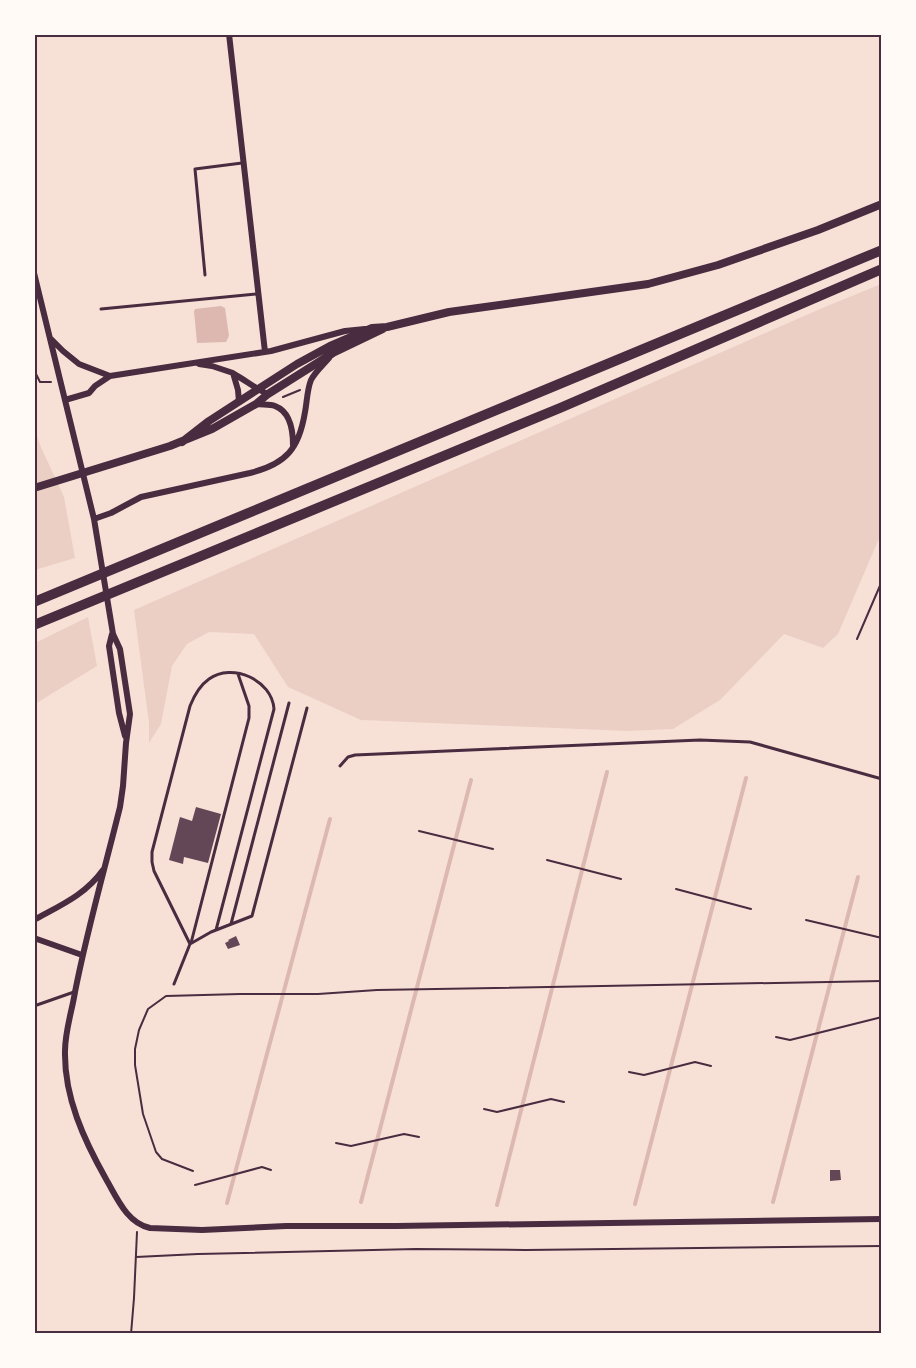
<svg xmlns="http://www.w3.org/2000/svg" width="916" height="1368" viewBox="0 0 916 1368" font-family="'Playfair Display',serif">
  <rect width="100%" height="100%" fill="#f7e1d7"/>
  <path fill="#ebcfc5" d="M881,284V534L838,634L823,648L784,634L720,700L673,729L626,731L361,720L288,687L254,634L209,632L187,644L172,666L161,724L149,743V723L134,610L820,309Z
    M34,426L40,445L64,497L75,558L35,570Z
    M88,617L97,666L35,704V643Z"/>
  <path fill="#dcb8b0" d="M221,306L225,308L229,336L226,342L197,343L194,311L195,309Z"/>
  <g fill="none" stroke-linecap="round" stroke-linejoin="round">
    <path stroke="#dcb8b0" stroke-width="4" d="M361,1202L471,780
      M773,1202L858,877
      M227,1203L330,819
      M635,1204L746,778
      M497,1205L607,772"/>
  </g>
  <path fill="#644757" d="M196,807L221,814L208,863L184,857L183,864L169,860L180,817L192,821Z
    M236,936L240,945L228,949L225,943L229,941L228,940Z
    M830,1170H840L841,1180L830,1181Z"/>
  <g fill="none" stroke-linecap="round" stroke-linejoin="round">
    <path stroke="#4a2c40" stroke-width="2" d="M34,370L40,382H51
      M283,397L300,390
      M857,639L882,581
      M419,831L493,849
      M547,860L621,879
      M676,889L751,909
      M806,920L882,938
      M776,1037L790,1040L882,1017
      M629,1072L644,1075L695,1062L711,1066
      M484,1109L497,1112L551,1099L564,1102
      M336,1143L351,1146L404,1134L419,1137
      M193,1171L162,1159L156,1152L143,1114L135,1065V1049L139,1030L148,1009L166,996L240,994H318L377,990L882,981
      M195,1185L262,1167L271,1170
      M136,1257L198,1254L416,1249L526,1250L882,1246
      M131,1334L134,1298L137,1232"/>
    <path stroke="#4a2c40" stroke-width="3" d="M205,275L195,169L242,163
      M101,309L257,294
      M340,766L348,757L355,755L700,740L750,742L882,779
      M231,924L289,703
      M191,943L249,718V706L238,674
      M190,944L154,871L152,862V852L190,706C194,696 199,686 209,679C232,662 272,680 274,709L216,930
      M174,984L190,944L211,932L252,916L307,708
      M34,1006L74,992"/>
    <path stroke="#4a2c40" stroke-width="6" d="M229,34L265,352
      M34,273L94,519L113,634L120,649L130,714L126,743L123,786L120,807C105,868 87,930 75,992C72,1011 65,1031 65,1051C64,1097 84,1140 106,1179C117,1198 127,1223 150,1228L202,1230L286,1226H396L882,1219
      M51,339L63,351L79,364L110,376
      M199,364L212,366L233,373L238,390L239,402
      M234,374C245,380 256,389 268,394
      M65,400L89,393L95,386L110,376L271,351L345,331L365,329
      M256,404C262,405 270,404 275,406C291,412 293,431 293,445
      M94,519L111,513L141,497L250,473C286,464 299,449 305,412C307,402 307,390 311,380C315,372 323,365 329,358
      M112,634L109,646L119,713L125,736
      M34,920C61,905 85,895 103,870
      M34,938L82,955"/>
    <path stroke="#4a2c40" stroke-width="8" d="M182,442L209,421L297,364L330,346L372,328L387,327L449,312L648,284L718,265L818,230L882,204
      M34,488L170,446L212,429L256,404L268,394L333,353L383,329"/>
    <path stroke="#4a2c40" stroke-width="10" d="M34,602L882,250
      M34,625L560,408L882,269"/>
  </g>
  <rect width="916" height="1368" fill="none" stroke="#fffaf5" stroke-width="72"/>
  <rect x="36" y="36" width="844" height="1296" fill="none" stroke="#4a2c40" stroke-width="2"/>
</svg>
